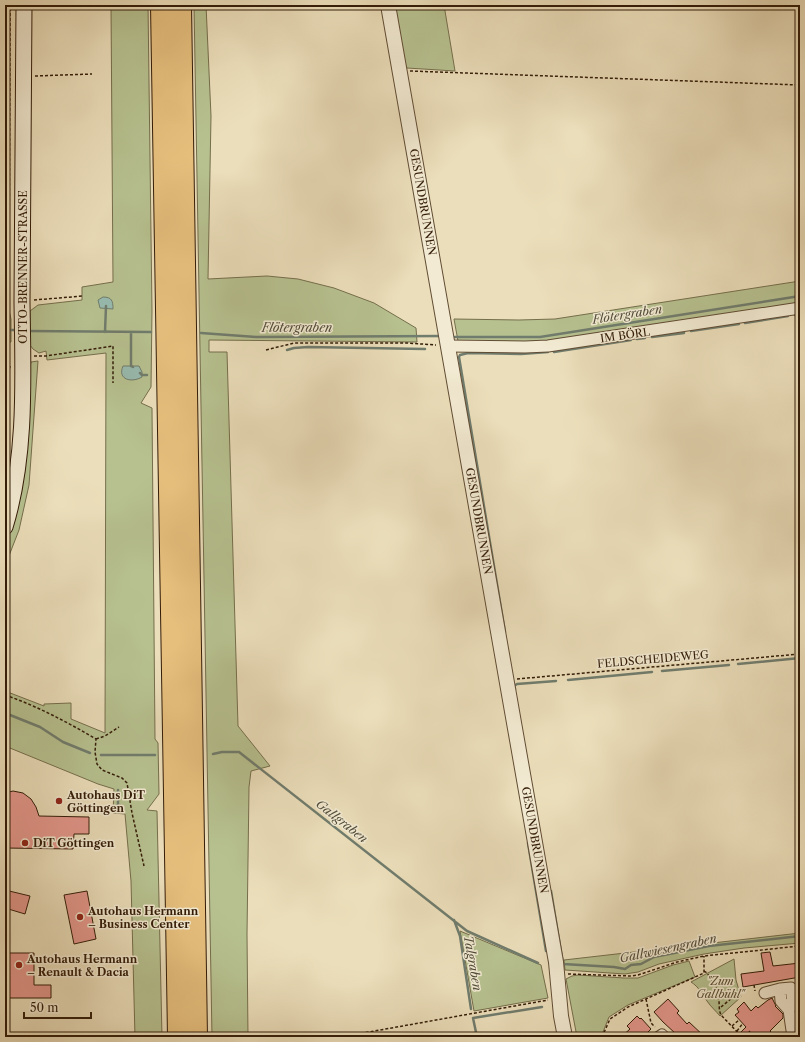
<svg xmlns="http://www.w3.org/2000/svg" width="805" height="1042" viewBox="0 0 805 1042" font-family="'Libre Caslon Text',serif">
  <rect width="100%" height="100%" fill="#ebdeba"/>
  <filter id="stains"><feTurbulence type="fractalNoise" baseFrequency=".005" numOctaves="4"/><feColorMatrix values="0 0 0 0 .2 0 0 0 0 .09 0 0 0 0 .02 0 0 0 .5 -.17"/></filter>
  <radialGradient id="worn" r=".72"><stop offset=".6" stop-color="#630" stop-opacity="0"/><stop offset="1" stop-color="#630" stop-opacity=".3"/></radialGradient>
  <path fill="#b7c190" stroke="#756e4c" d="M111,5H148L152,311L151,387L141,403L152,408L155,739L158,743L159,794L147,810L157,811L162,1037H135L131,881L125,814L113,813L114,789L98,784L5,746V691L44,706V704L71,703V719L105,733L106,353L47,360L46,351L39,353L33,349L30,345V311L38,305L82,300V287L113,282Z
    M194,5H206L211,116L208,279L267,276L298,279L334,288L374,303L416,328L417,342L209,340V352H227L238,726L270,766L251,771L249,787L247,934L248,1037H212Z
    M393,5H444L455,71L407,68L402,59Z
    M800,281V304L540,343L458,341L454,319L519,320L555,319Z
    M5,297H6L11,319V342H5Z
    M38,361L29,485L19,530L5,566V544L15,514L29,373L31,362Z
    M460,931L541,965L548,998L474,1011Z
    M800,933V943L744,948L704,954L659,964L638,972L625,974L565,970L564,960Z
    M734,959L736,980L741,997L720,1016C716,1011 711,1007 707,1001C702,994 699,987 691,982Z
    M689,961L695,977L628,1005L609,1017L601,1037H577L566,979L572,976L578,975L624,978H638L673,965Z"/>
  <path fill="#98bcb1" stroke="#707c6d" d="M103,297C112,297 113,301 113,309L100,308L98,300Z
    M123,366H139L142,372V377C132,383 117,380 123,366Z"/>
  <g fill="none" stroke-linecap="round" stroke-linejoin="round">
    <path stroke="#707c6d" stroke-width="2.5" d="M795,315L800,314
      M745,323L788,316
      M5,330H17
      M28,331L151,332
      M691,331L739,324
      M105,332L106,306
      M131,332V366L133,367
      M201,333L256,337L441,336
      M455,337H540L800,296
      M652,337L684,333
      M637,339L645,338
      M287,350L294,348L308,347L425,349
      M554,352L631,340
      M140,373L142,375H147
      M505,632L459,357L460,355L468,353L521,354L548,352
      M738,664L800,658
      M662,671L729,665
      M568,680L652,672
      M515,689L514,686L517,684L556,681
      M5,713L40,727L63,742L90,753
      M213,754L222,752H239L467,931L538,963
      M101,755H155
      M118,790V806H122
      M528,843L546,951
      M551,891L563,964L614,967L625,969L631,965L641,964L654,957L709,946L800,936
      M454,920L460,936L471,1009
      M477,1037L473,1018L542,1007"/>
  </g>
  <path fill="#e4978c" stroke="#331c08" d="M13,791L23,793L31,799L36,807L39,816L89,817V834H74L73,849L5,848V793Z
    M5,890L30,896L25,914L5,908Z
    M87,891L96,939L74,944L64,895Z
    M770,952L773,966L800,963V977L743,987L741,974L764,971L761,953Z
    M5,953H34V985H51V998H5Z
    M772,998L776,1006H775L783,1014V1018L770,1031L776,1037H736L746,1027L735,1015L739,1012L737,1009L744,1002L751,1011L756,1006L758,1008L768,1000Z
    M668,999L679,1011L677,1013L687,1024L689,1022L705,1037H683L678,1032L676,1034L663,1022L654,1012Z
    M637,1016L640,1019L641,1018L651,1029L643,1037H621L630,1029L627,1026Z"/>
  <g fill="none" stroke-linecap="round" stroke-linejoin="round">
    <g stroke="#614c34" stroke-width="13">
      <path id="minor" d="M448,346L525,347L548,346L800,308
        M765,993L780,989
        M789,1010L793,1002L791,988L780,989L781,1001L789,1010L793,1037
        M659,1037L662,1035L664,1037"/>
    </g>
    <g stroke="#614c34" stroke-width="16">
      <path id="tertiary" d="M388,5L556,962L561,1016L565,1037"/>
    </g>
    <g stroke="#331c08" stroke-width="17">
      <path id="secondary" d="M5,527C27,456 23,375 22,302C22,203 23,104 24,5"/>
    </g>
    <g stroke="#331c08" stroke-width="22">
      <path id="motorway" d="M161,5L178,1037
        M181,5L197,1037"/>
    </g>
    <path stroke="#331c08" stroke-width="1.5" stroke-dasharray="3 2" stroke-linecap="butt" d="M410,71L800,85
      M35,76L92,74
      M9,291L10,5
      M34,300L83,296
      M266,350L294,343H407L436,345
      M34,356H46L113,346V383
      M5,458L9,400L8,376L10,366
      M517,679L800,654
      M5,695C37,706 67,722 96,739L95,752L97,764L102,770L122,778L127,783L132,813L144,866
      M96,739L105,736L119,727
      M704,971L707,973C711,979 717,986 718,993C720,1000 718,1009 721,1015L742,1037
      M568,974L630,976L638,975L677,962L704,956L800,946
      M754,985L755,991
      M646,999L651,1023L655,1027
      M721,1007L732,998
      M732,1026L739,1020
      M737,1031L743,1023
      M341,1037L548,1000
      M602,1037L610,1019L628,1007L704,973V956
      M679,1037L681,1035
      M745,1037L750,1031
      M752,1037L754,1035"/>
    <use href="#minor" stroke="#f2ead2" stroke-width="11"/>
    <use href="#tertiary" stroke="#f2ead2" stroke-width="14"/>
    <use href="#secondary" stroke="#f2ead2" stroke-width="15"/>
    <use href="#motorway" stroke="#e6bf7d" stroke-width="20"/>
  </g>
  <g fill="#8f2418" stroke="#f2ead2" stroke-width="1.5">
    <circle cx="59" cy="801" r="4"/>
    <circle cx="25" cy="843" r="4"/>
    <circle cx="80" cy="917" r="4"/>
    <circle cx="19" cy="965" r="4"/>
  </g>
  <g text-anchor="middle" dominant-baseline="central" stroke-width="3" stroke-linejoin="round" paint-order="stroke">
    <g font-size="11" fill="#331c08" stroke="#f2ead2">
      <text transform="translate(423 202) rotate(80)">GESUNDBRUNNEN</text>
      <text transform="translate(23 267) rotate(-90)">OTTO-BRENNER-STRASSE</text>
      <text transform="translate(625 335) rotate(-8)">IM BÖRL</text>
      <text transform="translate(479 521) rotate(80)">GESUNDBRUNNEN</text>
      <text transform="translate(653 659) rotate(-5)">FELDSCHEIDEWEG</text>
      <text transform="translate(535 840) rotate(80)">GESUNDBRUNNEN</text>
    </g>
    <g font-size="11" font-weight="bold" fill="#331c08" stroke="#f2ead2" text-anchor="start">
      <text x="67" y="795">Autohaus DiT<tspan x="67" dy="13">Göttingen</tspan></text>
      <text x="33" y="843">DiT Göttingen</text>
      <text x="88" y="911">Autohaus Hermann<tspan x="88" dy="13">– Business Center</tspan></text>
      <text x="27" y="959">Autohaus Hermann<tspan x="27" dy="13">– Renault &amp; Dacia</tspan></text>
    </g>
    <g font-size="11" font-style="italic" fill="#5b4e31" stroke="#f2ead2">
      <text x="720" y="981">"Zum<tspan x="720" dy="13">Gallbühl"</tspan></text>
    </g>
    <g font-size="12" font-style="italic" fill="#514c3b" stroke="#f2ead2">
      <text transform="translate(627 314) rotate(-9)">Flötergraben</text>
      <text x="297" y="327">Flötergraben</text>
      <text transform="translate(342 821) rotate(38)">Gallgraben</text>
      <text transform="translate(668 948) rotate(-12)">Gallwiesengraben</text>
      <text transform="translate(473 963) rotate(80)">Talgraben</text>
    </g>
  </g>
  <rect width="805" height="1042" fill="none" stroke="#ebdeba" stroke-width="20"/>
  <rect x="6" y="6" width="793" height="1030" fill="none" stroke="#331c08" stroke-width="2"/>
  <rect x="10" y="10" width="785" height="1022" fill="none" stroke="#331c08"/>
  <path d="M24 1012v6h67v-6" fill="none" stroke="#331c08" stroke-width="2"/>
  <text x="30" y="1012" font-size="12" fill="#331c08" stroke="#f2ead2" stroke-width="3" paint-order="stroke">50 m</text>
  <rect width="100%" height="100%" filter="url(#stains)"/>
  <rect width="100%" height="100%" fill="url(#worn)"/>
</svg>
